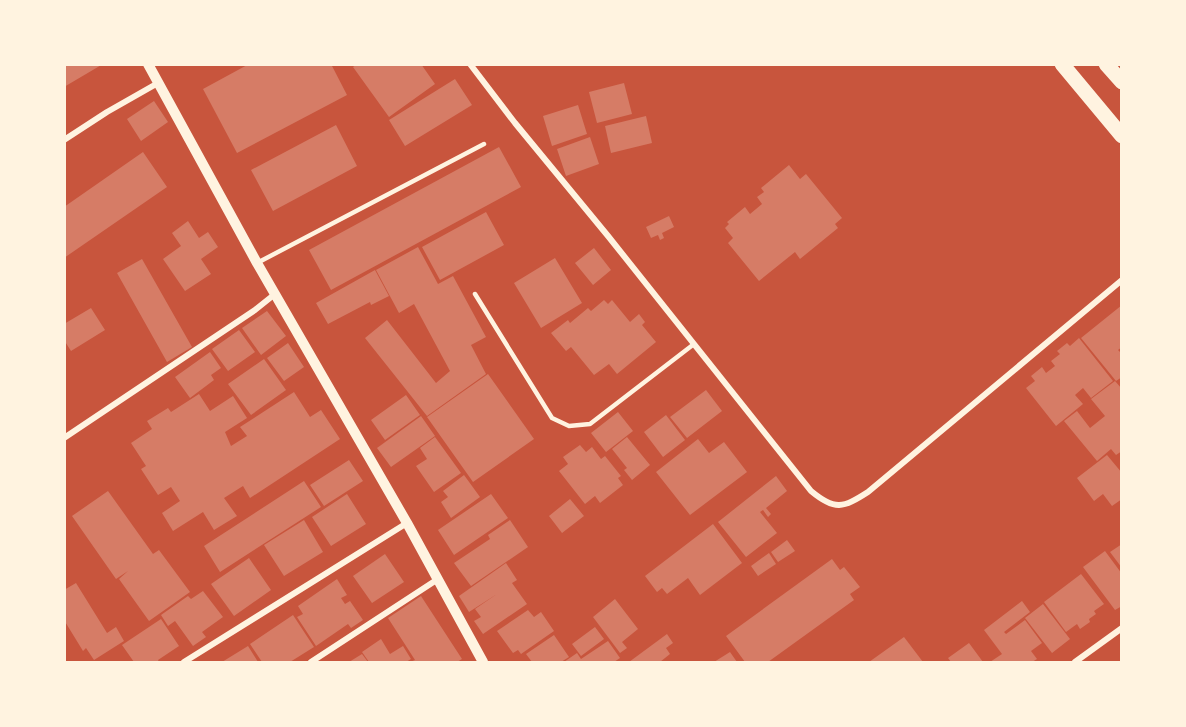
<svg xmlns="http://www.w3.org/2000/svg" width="1186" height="727" viewBox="0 0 1186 727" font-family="'Exo 2',sans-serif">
  <rect width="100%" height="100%" fill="#c8553d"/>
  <path fill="#d67c66" d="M64,64H103L64,87Z
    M249,64H331L347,95L237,153L203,89Z
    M357,64H421L435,84L389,117L353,67Z
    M455,79L472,105L405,146L389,120Z
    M624,83L632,114L597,123L589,92Z
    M154,101L168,122L141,141L127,119Z
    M578,105L587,134L552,146L543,116Z
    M646,116L652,143L611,153L605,126Z
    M336,125L357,166L273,211L251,170Z
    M590,137L599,164L566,176L557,149Z
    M499,147L521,187L331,290L309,250Z
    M143,152L167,187L64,258V207Z
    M789,165L800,179L806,174L842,218L835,224L838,228L800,259L795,252L759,281L728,243L733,238L725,228L729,224L727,222L745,207L750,214L762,204L757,197L764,192L761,188Z
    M486,212L504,245L440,280L422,247Z
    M669,216L674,227L662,233L664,238L660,240L658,235L651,238L646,227Z
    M188,221L199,238L208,232L218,247L201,259L211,274L185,291L163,259L181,246L172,233Z
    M418,247L438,284L453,276L486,337L471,345L486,374L427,416L365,338L387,320L436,383L450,371L414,304L399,313L376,270Z
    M594,248L611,270L593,285L575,263Z
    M555,258L582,303L541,328L514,283Z
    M142,259L192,347L167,362L117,273Z
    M375,270L389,296L371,305L370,302L328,324L316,303Z
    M604,300L608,304L612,300L630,322L639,314L645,322L642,325L656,342L617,374L609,364L594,375L571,347L566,351L551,333L568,320L570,323L588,308L591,311Z
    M1122,305V347L1118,350L1122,354V377L1116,381L1081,338Z
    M91,308L105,330L71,351L64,340V324Z
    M267,311L286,336L261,355L242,328Z
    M239,330L255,352L228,371L212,349Z
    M1079,338L1113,381L1091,398L1083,388L1075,395L1083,404L1056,426L1026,388L1035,381L1031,376L1042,367L1046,373L1055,366L1051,361L1060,354L1057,351L1067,343L1070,346Z
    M288,343L304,367L284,381L267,358Z
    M210,352L221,368L211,375L214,380L190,398L175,377Z
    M264,359L286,390L251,415L228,384Z
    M488,374L534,439L473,482L427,417Z
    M1115,381L1122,389V451L1116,455L1111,449L1097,461L1064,421L1077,411L1090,428L1105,416L1091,399Z
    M706,390L722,411L687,438L670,417Z
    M294,392L310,417L321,410L340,439L250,498L243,486L224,498L237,516L214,530L203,512L173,531L162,513L180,501L171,487L158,495L141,469L146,466L131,443L152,429L147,421L168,408L171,412L199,394L210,411L233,396L247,418L225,432L231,446L247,436L240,427Z
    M406,395L420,415L385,440L371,420Z
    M618,412L633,431L606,452L591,433Z
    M666,415L685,440L663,457L644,432Z
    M421,416L435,436L391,467L377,448Z
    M435,437L461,473L434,492L416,466L427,459L420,448Z
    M627,437L650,465L632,480L624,470L627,468L612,449Z
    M698,439L709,453L724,442L747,472L690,515L656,472Z
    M580,445L586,452L592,447L601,459L605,456L621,476L618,478L623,485L600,503L595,496L585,504L559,471L568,464L563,457Z
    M1107,455L1122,473V499L1112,506L1103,494L1094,501L1077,478Z
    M349,460L363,481L324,506L310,485Z
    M464,475L480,497L451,518L441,502L448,497L443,491Z
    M776,476L787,491L766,508L771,514L768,517L763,510L760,512L777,533L746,557L718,522Z
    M304,481L321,507L220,572L204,546Z
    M108,491L153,554L159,550L190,592L149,621L119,579L128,571L116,579L72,516Z
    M347,494L366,524L331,546L312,517Z
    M491,494L508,518L454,555L438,530Z
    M570,499L584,516L562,533L549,516Z
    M304,520L323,552L284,576L264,545Z
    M510,520L528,547L471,586L454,563L490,539L488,535Z
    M713,524L742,563L700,595L688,578L667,594L662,588L657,592L645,576Z
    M787,540L795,551L778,562L771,552Z
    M1122,544V568L1110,552Z
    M1105,551L1122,574V606L1115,610L1083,567Z
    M769,553L776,564L758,576L751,566Z
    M385,554L404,582L372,603L353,576Z
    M249,558L271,590L234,616L211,584Z
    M832,559L840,570L844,567L860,587L850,594L854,600L768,662H745L726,636Z
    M506,563L517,580L512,583L527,604L483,634L474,621L481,617L475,609L497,594L469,612L459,596Z
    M1081,574L1104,604L1094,611L1096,614L1089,619L1090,622L1080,629L1077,624L1066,632L1044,602Z
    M337,579L347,595L341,598L345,604L350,601L363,620L351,628L348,624L316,646L297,617L303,614L298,606Z
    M76,583L107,633L116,627L124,641L94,660L86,648L83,651L64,620V590Z
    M203,591L223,617L202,632L206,637L193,646L175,621L168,626L161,615L188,596L191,599Z
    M421,596L462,659L457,662H410L415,660L388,618Z
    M615,599L638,629L622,642L627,648L620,653L593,617Z
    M1022,601L1030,612L1004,632L1006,634L1025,620L1042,643L1031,651L1037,659L1032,662H990L1002,654L984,630Z
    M1043,604L1070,639L1052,653L1025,618Z
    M528,610L534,617L541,612L554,631L521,654L518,650L513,653L497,631Z
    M293,615L314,647L290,662H262L250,644Z
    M161,619L179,646L158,660L159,662H134L122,645Z
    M595,627L604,639L581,656L572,644Z
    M667,634L673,643L666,648L670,654L660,662H629Z
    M554,635L569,657L561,662H532L526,654Z
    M904,637L923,662H869Z
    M381,639L390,654L403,646L411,659L406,662H369L362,652Z
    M608,641L620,658L614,662H564L577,653L581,659Z
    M969,643L983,662H951L948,658Z
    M248,646L258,662H222Z
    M730,652L737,662H714Z
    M362,654L368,662H349Z"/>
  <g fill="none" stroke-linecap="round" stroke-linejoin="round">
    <path stroke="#fff3e0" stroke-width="4.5" d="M257,263L484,144
      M475,294L552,418L569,426L590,424L694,344"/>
    <path stroke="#fff3e0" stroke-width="6" d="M470,64L515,123L608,236L811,491C835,511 843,508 868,492L1122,280
      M64,140L107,112L158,83
      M64,438L255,310L275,294
      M184,662L407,523
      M311,662L438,579
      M1075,662L1122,628"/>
    <path stroke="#fff3e0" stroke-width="10" d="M148,64L257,263L407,523L483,662"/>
    <path stroke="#fff3e0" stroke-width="15" d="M1062,64L1122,136
      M1106,64L1122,82"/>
  </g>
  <rect width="1186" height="727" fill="none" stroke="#fff3e0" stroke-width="132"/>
</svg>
